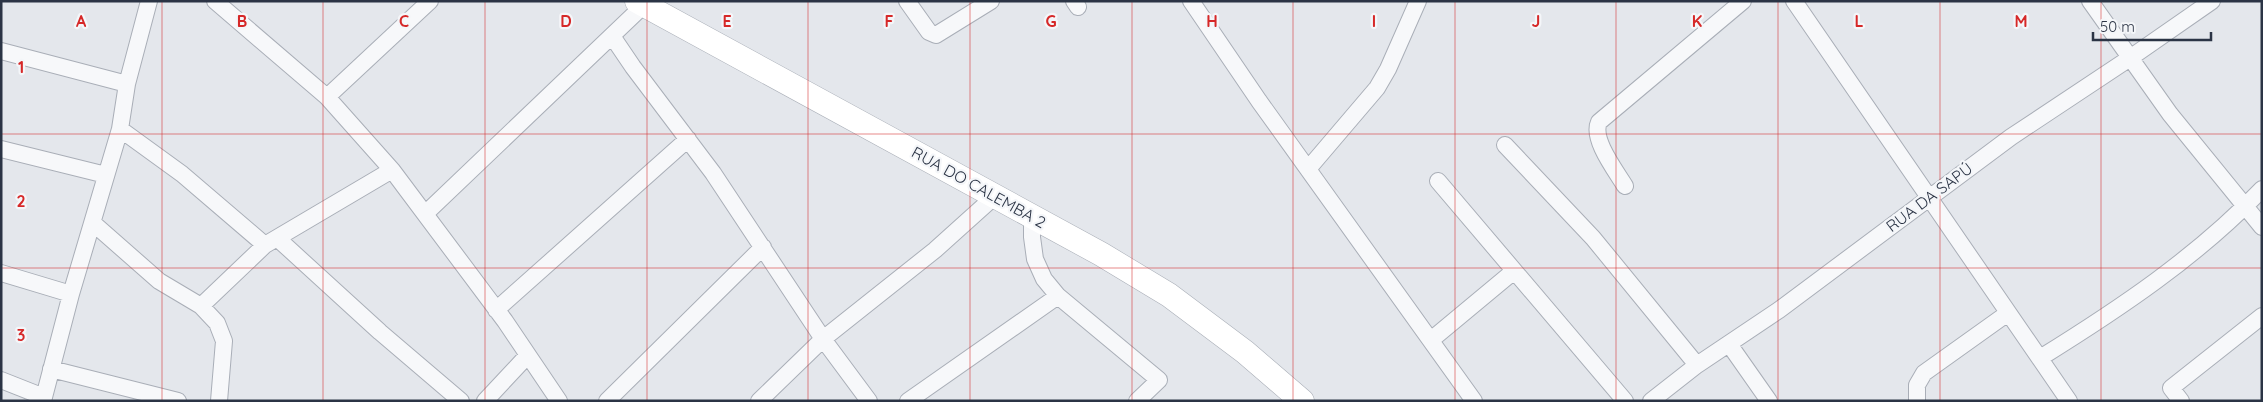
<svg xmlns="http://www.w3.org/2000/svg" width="2263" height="402" viewBox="0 0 2263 402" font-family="Quicksand,sans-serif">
  <rect width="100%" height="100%" fill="#e4e7ec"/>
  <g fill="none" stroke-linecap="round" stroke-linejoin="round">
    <g stroke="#a9aeb7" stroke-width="18">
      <path id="minor" d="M215,1L327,97L392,170L505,321L559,401
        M907,1L929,32L936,35L991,1
        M1074,1L1078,7
        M1191,1L1259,101L1474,401
        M1794,1L2069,401
        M2090,1L2170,114L2262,227
        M612,36L633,67L713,173L823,339L869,401
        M1,51L127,84
        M327,97L430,1
        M120,129L182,174L265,245
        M1505,145L1593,238L1697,365
        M1,149L106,175
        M1308,169L1377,88L1388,69L1418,1
        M1438,181L1625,401
        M1625,186C1616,171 1591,139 1599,122L1743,1
        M426,213L644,5
        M1032,216V237L1035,259L1044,279L1058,296L1159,380L1137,401
        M93,223L159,281L201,306L217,323L224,341L219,401
        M277,238L380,332L461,401
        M1,273L71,294
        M201,306L265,245L392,170
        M496,310L688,139
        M1431,340L1514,271
        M1729,344L1769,401
        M2040,358C2119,309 2197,257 2262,189
        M51,369L178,401
        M1,380L44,397
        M43,401L71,294L120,129L127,84L149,1
        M485,401L527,356
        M607,401L763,247
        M759,401L823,339L935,250L995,196
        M908,401L1058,296
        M1651,401L1697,365L1779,310L2011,137L2130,58L2212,1
        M1917,401V385L1924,373L2008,313
        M2181,401L2171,388L2262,316"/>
    </g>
    <g stroke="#a9aeb7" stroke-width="25">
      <path id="secondary" d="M637,1L1101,254L1169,295L1245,352L1302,401"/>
    </g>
    <use href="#minor" stroke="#f7f8fa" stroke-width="16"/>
    <use href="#secondary" stroke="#fff" stroke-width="24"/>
  </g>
  <path fill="none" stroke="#d62828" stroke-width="1" stroke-opacity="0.55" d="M162,1V401M323,1V401M485,1V401M647,1V401M808,1V401M970,1V401M1132,1V401M1293,1V401M1455,1V401M1616,1V401M1778,1V401M1940,1V401M2101,1V401M1,134H2262M1,268H2262"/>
  <g text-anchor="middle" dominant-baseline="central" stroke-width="4.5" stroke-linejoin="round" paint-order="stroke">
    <g font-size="16" fill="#2b3445" stroke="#f4f6f9">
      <text transform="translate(979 187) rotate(29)">RUA DO CALEMBA 2</text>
      <text transform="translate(1929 197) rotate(-37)">RUA DA SAPÚ</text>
    </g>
  </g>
  <g font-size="16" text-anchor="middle" font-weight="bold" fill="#d62828" stroke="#f4f6f9" stroke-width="4.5" stroke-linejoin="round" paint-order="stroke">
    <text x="81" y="27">A</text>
    <text x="242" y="27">B</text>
    <text x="404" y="27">C</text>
    <text x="566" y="27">D</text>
    <text x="727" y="27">E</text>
    <text x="889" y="27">F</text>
    <text x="1051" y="27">G</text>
    <text x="1212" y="27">H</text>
    <text x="1374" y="27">I</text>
    <text x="1536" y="27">J</text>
    <text x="1697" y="27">K</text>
    <text x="1859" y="27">L</text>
    <text x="2021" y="27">M</text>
    <text x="21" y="73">1</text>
    <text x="21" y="207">2</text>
    <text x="21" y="341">3</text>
  </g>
  <rect width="2263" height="402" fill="none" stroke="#2b3445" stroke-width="5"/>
  <path d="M2093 32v8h118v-8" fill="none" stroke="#2b3445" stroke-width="2.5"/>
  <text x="2100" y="32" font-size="15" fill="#2b3445" stroke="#f4f6f9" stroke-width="4" paint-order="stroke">50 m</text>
</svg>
